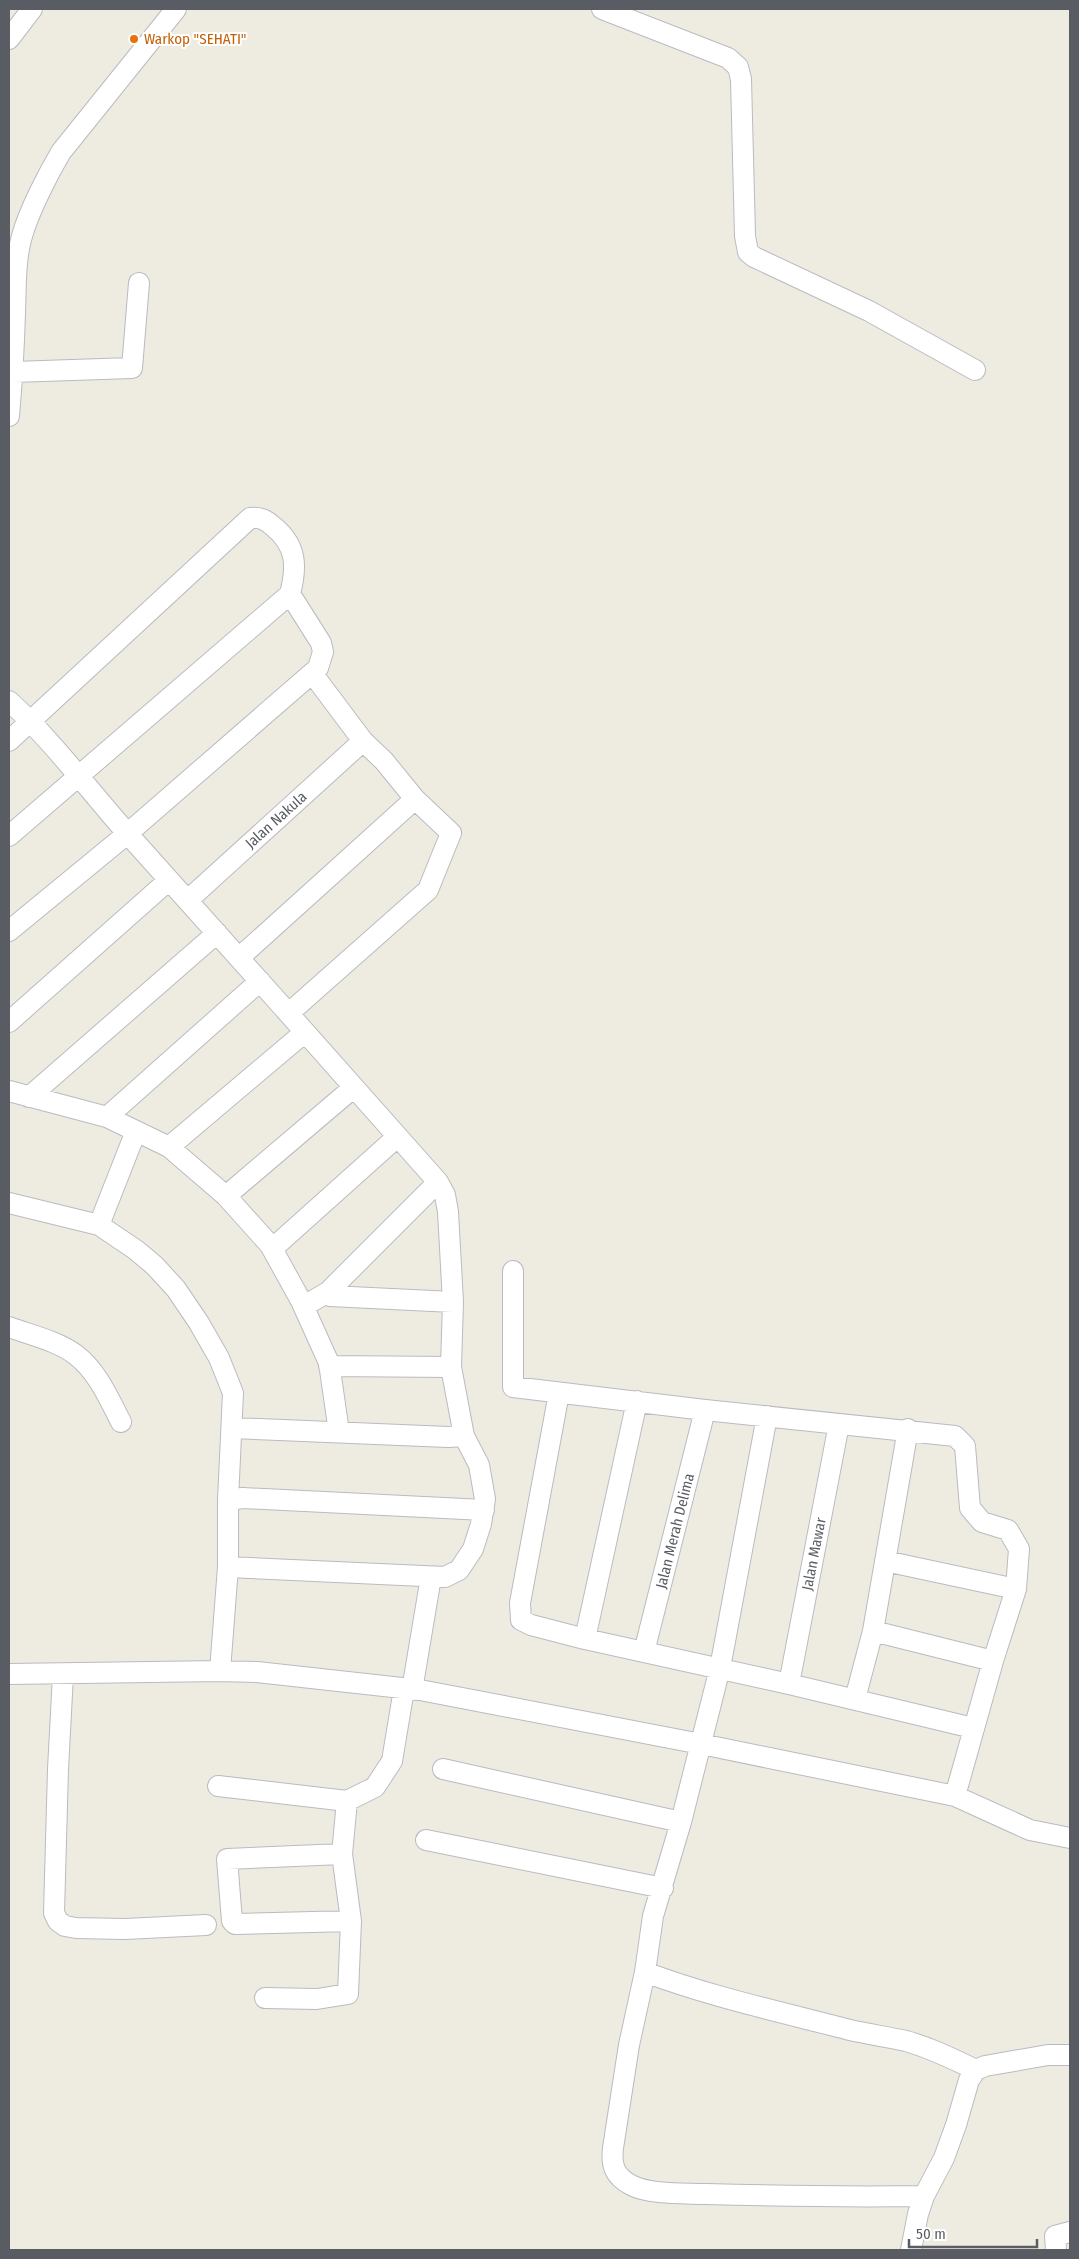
<svg xmlns="http://www.w3.org/2000/svg" width="1079" height="2259" viewBox="0 0 1079 2259" font-family="'Fira Sans Condensed',sans-serif">
  <rect width="100%" height="100%" fill="#eeece0"/>
  <g fill="none" stroke-linecap="round" stroke-linejoin="round">
    <g stroke="#b9bbc1" stroke-width="22">
      <path id="minor" d="M602,9L728,58L738,67L741,79L745,236L748,252L754,257L869,311L975,370
        M9,39L32,9
        M13,372L132,368L139,283
        M9,416C12,382 14,347 15,313C16,287 15,260 22,236C29,211 48,174 61,152L176,9
        M9,701C56,744 93,796 135,842C237,955 337,1068 438,1182L445,1195L448,1212L453,1302L451,1367L464,1436L479,1465L485,1499L481,1524L473,1549L459,1570L445,1577L228,1567
        M9,741L250,518C261,517 266,520 274,527C297,546 297,567 290,594L9,836
        M188,900L363,741
        M9,931L127,834L318,668L323,652L321,643L290,594
        M240,957L415,799
        M289,1013L428,890L451,833L415,799L384,761L363,741L312,673
        M9,1022L169,880
        M9,1091L107,1117L169,1147L226,1196L270,1245L301,1301L329,1363L339,1432
        M29,1097L217,933
        M107,1117L260,981
        M169,1147L305,1032
        M226,1196L353,1088
        M9,1203L99,1225L136,1250L155,1266L176,1289L199,1323L219,1358L233,1393L228,1500V1567L220,1671L257,1672L420,1690L701,1744L955,1796L1030,1830L1070,1838
        M99,1225L136,1131
        M272,1249L397,1137
        M513,1271V1387L705,1410L955,1436L965,1446L970,1508L982,1522L1008,1530L1019,1549L1016,1589L885,1561
        M328,1292L330,1296L453,1302
        M304,1306L328,1292L438,1182
        M9,1327C30,1335 58,1341 76,1355C98,1372 109,1399 121,1422
        M329,1366L451,1367
        M559,1393L520,1603L521,1620L531,1625L585,1639L789,1684L973,1728
        M767,1416L720,1668L681,1822L653,1916L645,1972C711,1997 781,2012 850,2030C868,2034 887,2037 906,2041C931,2048 953,2059 976,2070
        M233,1428L448,1437L464,1436
        M228,1500L243,1498L484,1510
        M873,1631L993,1661
        M585,1639L637,1401
        M644,1652L705,1410
        M9,1674L220,1671
        M63,1675L58,1769L54,1913L58,1921L65,1926L76,1928L125,1929L206,1925
        M789,1684L839,1424
        M412,1690L431,1577
        M855,1699L873,1631L908,1429
        M443,1769L681,1822
        M218,1786L347,1801
        M955,1796L993,1661L1016,1589
        M426,1840L663,1888
        M342,1854L227,1859L232,1921L235,1924L351,1921
        M645,1972L629,2045L613,2148C611,2165 614,2176 631,2185C650,2195 685,2193 706,2194C779,2196 851,2197 924,2196
        M265,1998L317,1999L348,1994L351,1921L342,1854L347,1801L375,1787L392,1761L404,1689
        M911,2250L918,2214L924,2196L944,2158L956,2125L969,2080L976,2070L985,2066L1048,2055H1070
        M1056,2250L1055,2236L1070,2232"/>
    </g>
    <use href="#minor" stroke="#fff" stroke-width="20"/>
  </g>
  <circle fill="#e8710a" stroke="#fff" stroke-width="2" cx="134" cy="39" r="5"/>
  <g text-anchor="middle" dominant-baseline="central" stroke-width="4" stroke-linejoin="round" paint-order="stroke">
    <g font-size="15" fill="#c56008" stroke="#fff" text-anchor="start">
      <text x="144" y="39">Warkop "SEHATI"</text>
    </g>
    <g font-size="15" fill="#595d63" stroke="#fff">
      <text transform="translate(276 820) rotate(-42)">Jalan Nakula</text>
      <text transform="translate(675 1531) rotate(-76)">Jalan Merah Delima</text>
      <text transform="translate(814 1554) rotate(-79)">Jalan Mawar</text>
    </g>
  </g>
  <rect width="1079" height="2259" fill="none" stroke="#595d63" stroke-width="20"/>
  <path d="M909 2239v8h128v-8" fill="none" stroke="#595d63" stroke-width="2.5"/>
  <text x="916" y="2239" font-size="15" fill="#595d63" stroke="#ffffff" stroke-width="4" paint-order="stroke">50 m</text>
</svg>
